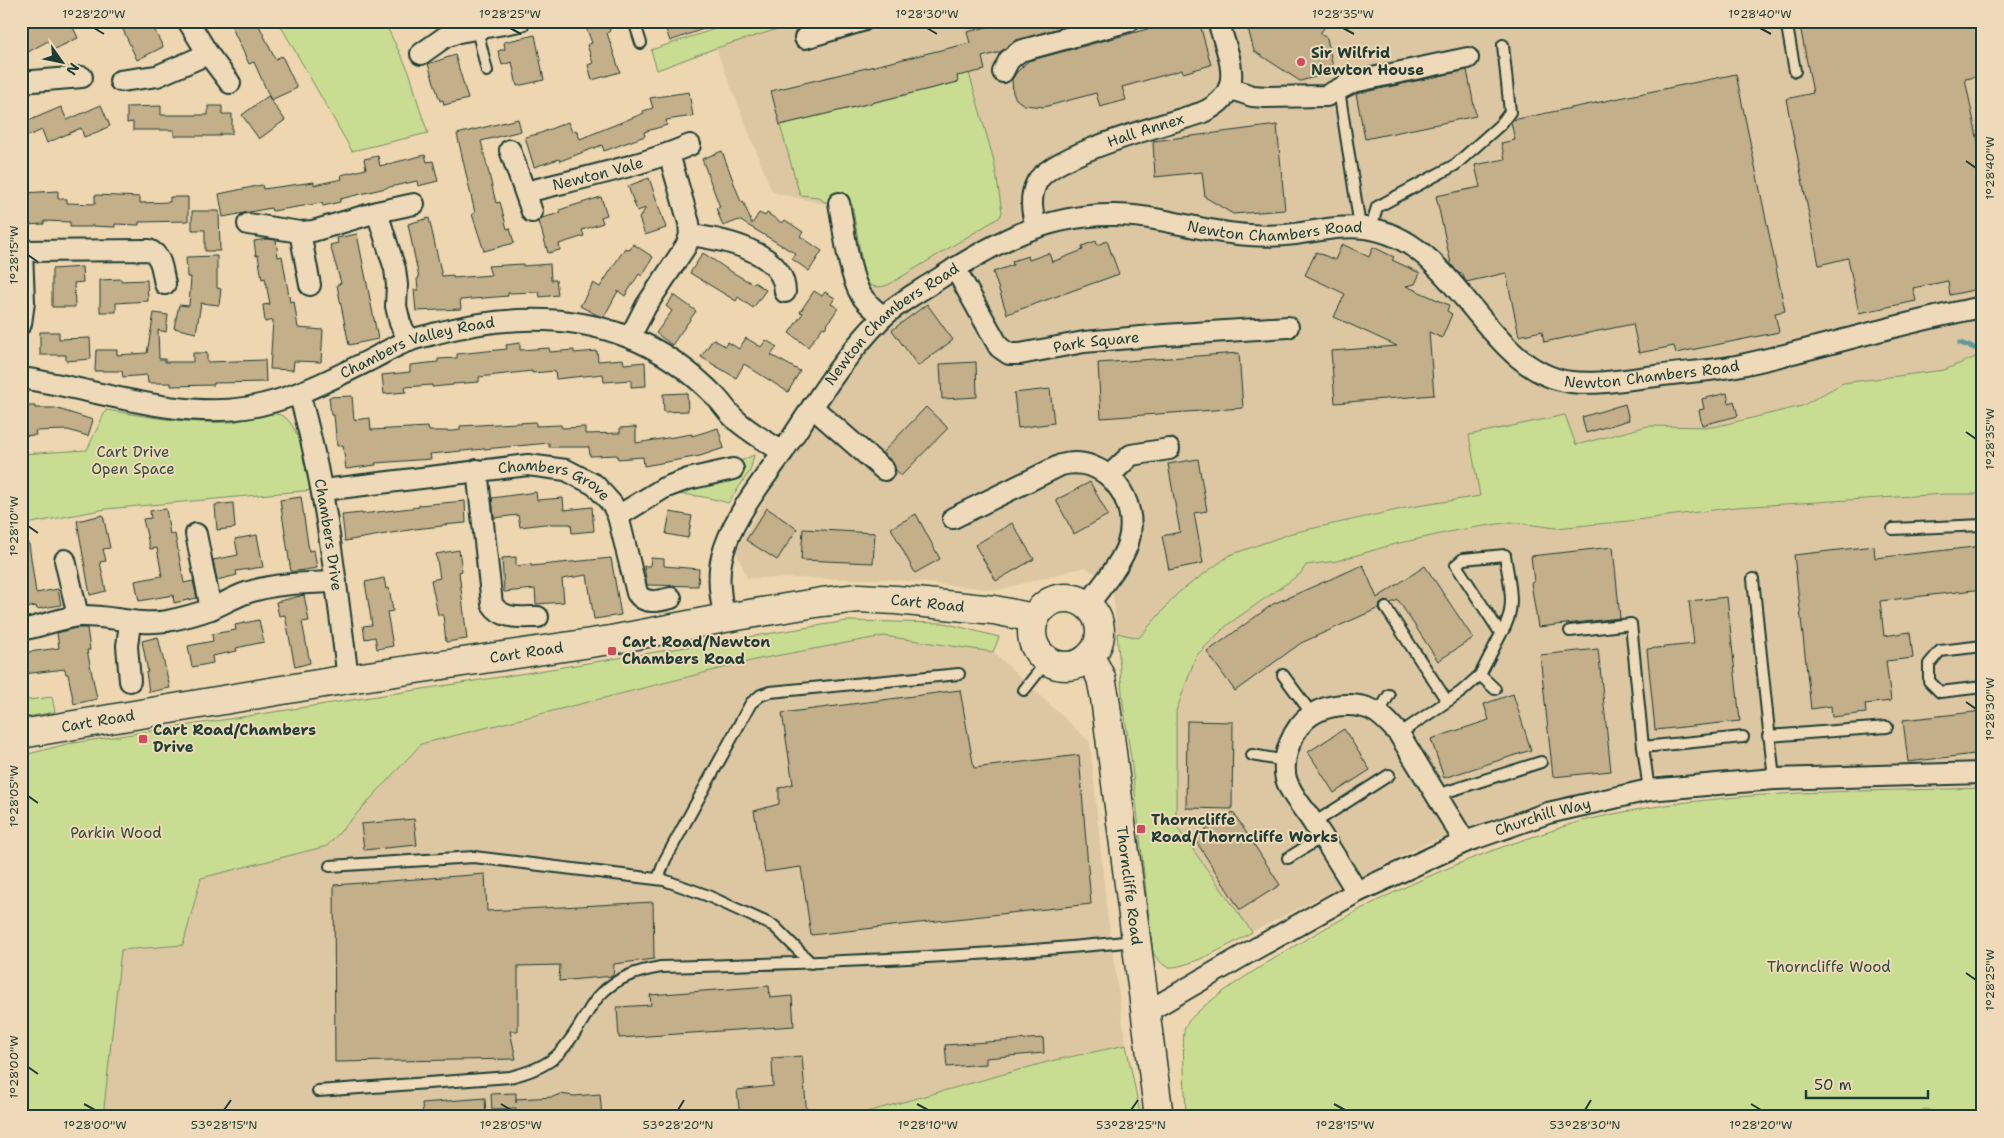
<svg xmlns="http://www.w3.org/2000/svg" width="2004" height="1138" viewBox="0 0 2004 1138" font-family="'Shantell Sans',sans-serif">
  <rect width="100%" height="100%" fill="#edd6b0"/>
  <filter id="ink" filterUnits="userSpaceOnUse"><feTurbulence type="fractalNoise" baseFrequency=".02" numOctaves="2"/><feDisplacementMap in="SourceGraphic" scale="10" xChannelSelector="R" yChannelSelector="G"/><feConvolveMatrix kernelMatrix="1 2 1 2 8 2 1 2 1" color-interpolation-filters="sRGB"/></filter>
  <g filter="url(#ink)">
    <path fill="#dcc7a2" d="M804,21H1983V354L1944,370L1843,383L1802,406L1714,427L1648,426L1575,445L1469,435L1481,496L1411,507L1292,533L1230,555L1178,593L1139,638L1117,633L1112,583L1085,567L998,590L888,579L747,578L736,551L803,430L870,323L829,205L772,192L716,48Z
      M1944,494H1983V772L1656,775L1427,843L1252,932L1176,826V711L1196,656L1227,625L1300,574L1306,565L1337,561L1391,545L1458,530L1511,522L1557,528L1629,521L1735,507Z
      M884,636L993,652L1090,742L1106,905L1126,1045L1051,1061L849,1117H103L121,950L183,945L201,878L327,846L421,744L759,659Z
      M1925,1109L1952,1116L1954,1117H1908Z"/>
    <path fill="#c9dd92" stroke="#748d63" d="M278,21H384L410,74L420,110L428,133L352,151Z
      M739,21H804L716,48L657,70L651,50Z
      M969,73L994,161L1002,212L1000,217L888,285C879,288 871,288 865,280L852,204L825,202L818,197L800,195L780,125L958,82L957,76Z
      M1983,354V494H1944L1736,507L1629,521L1556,528L1511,522L1458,530L1391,545L1337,561L1306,565L1300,574L1227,625L1196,656L1176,711V826L1252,932C1236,942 1189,968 1170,967C1162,966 1157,958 1153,953L1131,758L1123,704L1117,633L1139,638L1178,593L1230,555L1292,533L1411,507L1480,496L1469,435L1565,415L1576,445L1648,426L1714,427L1802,406L1843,383L1944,370Z
      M106,410C148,417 189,424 231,422C247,421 273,406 287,419C301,433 308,470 313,490L106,509L21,525V454L87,450Z
      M754,455L750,471L728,503C707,497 689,493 667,495Z
      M847,621L944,623L999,637L993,652L884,636L759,659L421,744L327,846L201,878L183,945L121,950L103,1117H21V756L67,744L526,673Z
      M52,697L55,712L21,718V701Z
      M1983,788V1117H1954L1925,1109L1908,1117H1186C1186,1103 1181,1035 1185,1027C1194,1007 1262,966 1283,953C1365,903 1453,861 1545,833C1560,828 1575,822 1591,819C1719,789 1852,792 1983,788Z
      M1126,1045L1141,1117H849L1051,1061Z"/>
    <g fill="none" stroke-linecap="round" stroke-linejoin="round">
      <path stroke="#5d9a9b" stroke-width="5" d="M1960,343L1983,351"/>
    </g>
    <path fill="#c3af89" stroke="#1f3d34" d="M21,21H70L78,38L53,50L48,41L21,56Z
      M119,21H150L163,47L137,60Z
      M229,21H257L275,59L282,56L297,88L271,100L254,62L249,64Z
      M584,21H607L610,31L607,33L620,72L592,80L588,65L593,63L587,45L592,43Z
      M663,21H720V23L670,41Z
      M1011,21H1068L1069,25L1017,40L1000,52L982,57L985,70L957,76L958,82L780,125L771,91L970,43L967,32Z
      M1188,21H1199L1211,65L1183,73L1182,70L1122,87L1126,100L1100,107L1096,93L1044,107L1024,105L1016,99L1013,93L1012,79L1017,72L1028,61L1170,23V26Z
      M1246,21H1317L1325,26L1320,34L1327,38L1334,72L1300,81L1254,51Z
      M1799,21H1983V76L1965,79L1983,166V288L1950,295L1948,281L1913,288L1916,301L1859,313L1848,258L1819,265L1786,99L1813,93Z
      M535,35L544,80L517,86L512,62L502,65L498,51L505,49L504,42Z
      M455,55L468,99L444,105L443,100L440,101L428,64Z
      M1467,70L1476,116L1365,139L1356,94Z
      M1736,74L1785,311L1775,313L1779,332L1676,353L1674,346L1639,353L1633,324L1544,342L1542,331L1519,336L1506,273L1466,282L1462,273L1459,274L1451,264L1436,196L1480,187L1475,165L1505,159L1501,143L1515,140L1511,122L1513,120Z
      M689,92L693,116L666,120L667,125L644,132L645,136L604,151L602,145L560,161L559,159L534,167L525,137L538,134L568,122L572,132L576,130L580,139L644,113L643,111L653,108L650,98Z
      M268,96L285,120L259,139L242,115Z
      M101,105L110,126L97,132L84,137L81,128L47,143L42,130L21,139V124L61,107L67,120Z
      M161,106V115H208V106H222V114H232V134H220V136H174V130H133V122L127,123V107Z
      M518,119L521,131L481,141L496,203L500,202L507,229L510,228L514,243L484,251L472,214L475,213L457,134Z
      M1277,125L1285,210L1233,214L1205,197L1202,172L1155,177L1153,141Z
      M722,151L741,202L743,201L752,224L759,213L765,216L767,213L782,223L785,220L803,232L800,236L822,251L809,271L792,259L796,254L739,220L723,226L716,208L720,207L702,159Z
      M425,155L427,162L433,161L438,181L418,186L417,181L394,186L340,199V202L323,206L322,203L272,211L271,208L223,217L219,194L262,185L263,189L314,182V185L342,179L341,175L366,169L364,159L378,156L380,166Z
      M649,178L666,228L645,235L639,218L646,208L637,211L628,186Z
      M58,191V199H67V203L95,204V195L140,197V203L170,202V197H188V221L139,222V225L115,224V227L91,226V227H70V222L44,221V224L24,225L23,193Z
      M601,197L607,215L601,217L603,223L582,230L584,236L559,244L560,250L548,253L539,221L542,218L560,213L559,210Z
      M192,211H219L220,251H205V230H192Z
      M429,218L442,276L453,275V278L491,275L488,266L523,264V266L550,264L551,280H556L558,295L540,297L539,292L508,293V296L460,300L461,309L416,311L414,290H418L417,279L419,278L408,224Z
      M357,234L378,339L349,345L337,285L341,283L330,245L338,243L337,238Z
      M267,239L276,240L278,257L282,256L290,302L294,301L298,328L323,330L321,362L294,361L293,370L270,369L273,320L265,322L263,305L270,304L265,278L262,279L258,255L256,256L254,241Z
      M1096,241L1097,245L1107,241L1119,274L1007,314L993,272L1013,265L1012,261L1028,256L1029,260L1049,253L1052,262L1083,250L1082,246Z
      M633,244L653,257L642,276L639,274L625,296L618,291L604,317L597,315L580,306L593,283L600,287L625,248L630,250Z
      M1342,244L1369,257L1373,247L1394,257L1392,260L1420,273L1415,284L1406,286L1449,305L1447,311L1452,314L1442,338L1429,332L1434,395L1335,403L1331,351L1397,346L1334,317L1345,294L1305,275L1316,252L1335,260Z
      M703,253L730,271L753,284L754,282L766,290L753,308L738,297L736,301L690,273Z
      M217,256V288L221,289L219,305L201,303L196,333L174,328L179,305L189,306L191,277H187L186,257Z
      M82,267L83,282L74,283L75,307H52V269Z
      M121,279V281L147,280L148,301L116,303V312H100V280Z
      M814,291L822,296L825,292L835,298L831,304L838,308L825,328L823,327L808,347L789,333L803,313L800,312Z
      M674,295L696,311L672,345L656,333L672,311L666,306Z
      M927,304L953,340L918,366L892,330Z
      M154,313L168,315L166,332L158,330L159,359H165V362H193V353H207V362L265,360L266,382L214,383V385L171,386V383H148L147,375L123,377L122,371H95L96,350H117V355L147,353Z
      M40,332H59V339L90,338L91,359L66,361V355H40Z
      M746,338L761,347L766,340L777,347L771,355L800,371L788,392L744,364L736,378L701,357L713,339L725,346L728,342L739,349Z
      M520,343V350L549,348L550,352L574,350V353L597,351L598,361L623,359L624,364L645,362L646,386L631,387V380L604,382L603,374L556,379L555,371L532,373V371L479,377V382L453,384V385L432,387V385L405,387L406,392L384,394L382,375L410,372V365L438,362V359L457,358V354L507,349L506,345Z
      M1239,353L1243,408L1101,418L1098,363Z
      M976,362L977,397L942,399L940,364Z
      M1050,389L1054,423L1018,428L1014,393Z
      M687,393L688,411L664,412L663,394Z
      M1727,393L1729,403L1734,401L1738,416L1702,425L1699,410L1704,409L1702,399Z
      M352,396L354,420L370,418L371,430L428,427L429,431H454L460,430V426L536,422V426L561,425L562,428L585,427V434L620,433V428L636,427V443L692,434V436L718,428L724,448L700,456L644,466L643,457L618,459L617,455L590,456L589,447H549V443L430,454L431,459L375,463L376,465L346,469L343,445L337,446L334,415H331L329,397Z
      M1625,404L1629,420L1586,433L1582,417Z
      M21,406H35V408H55L93,420L88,436L68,430L35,431L36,435L21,436Z
      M926,407L948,428L901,476L896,470L892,461L882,453Z
      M1198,459L1207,511L1194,513L1203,563L1169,570L1162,536L1180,532L1168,464Z
      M1090,482L1108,515L1074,534L1056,500Z
      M536,492L537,500L563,498L564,510L592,507L594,531L572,533L571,524H544L520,527L518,515L494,518L492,498Z
      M301,497L309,551L314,550L317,568L291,572L280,500Z
      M465,501L466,523L442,525V526L415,529L345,541L342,515L362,513V514L419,507V505Z
      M233,503L235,528L217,530L215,505Z
      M767,508L797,529L777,560L746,540Z
      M166,509L170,535L175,534L184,583L193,581L197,598L174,603L173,595L139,601L135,581L162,576L157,548L150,549L143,519L151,518L150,511Z
      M670,512L692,516L688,538L666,534Z
      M916,514L940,559L915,573L891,528Z
      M103,515L110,548L103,549L106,561L100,562L106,591L90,595L77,521Z
      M1012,523L1034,559L996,581L975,545Z
      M803,529L875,533L873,563L801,560Z
      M257,535L263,567L236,571L237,575L217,580L213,560L238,555L235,539Z
      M29,544L36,593L58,589L61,605L37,609L36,606L21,609V545Z
      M1874,546L1875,558L1983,546V589L1880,601L1884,636L1910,632L1913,658L1886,661L1891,701L1865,704L1866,713L1832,717L1831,706L1811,709L1794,555Z
      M1613,547L1620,618L1538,627L1531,583L1534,582L1531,556Z
      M459,550L462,571L459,572L467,639L446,642L443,615H438L431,580L440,578L436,554Z
      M516,557V566L531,564V566L611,558L621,615L594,619L587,575L562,579L564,602L536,604L535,589L504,592L502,558Z
      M651,558L664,559V566L699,569L698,586L647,585L644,566H650Z
      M1363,565L1377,598L1425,566L1473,638L1438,661L1398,600L1391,603L1385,601L1380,604L1379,608L1301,643L1235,691L1207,652L1273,604Z
      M384,578L386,589L389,588L393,611L387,612L393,646L377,649L375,637L365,639L363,626L372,625L365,582Z
      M304,595L309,621L302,622L310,663L295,667L285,615L279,616L276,602Z
      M1727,597L1740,721L1655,730L1647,649L1694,644L1689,601Z
      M259,620L264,642L236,648L237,651L212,656L213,663L192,667L188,646L213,641L212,634L236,630L235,625Z
      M75,628H87L90,650H87L97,699L74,704L68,674H66L65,669L23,674L21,653L59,648L57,633Z
      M158,637L170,688L149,692L146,672H148L142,641Z
      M1598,649L1611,771L1553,777L1540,655Z
      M960,690L974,768L1079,755L1091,904L811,935L801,867L765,872L754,811L779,804V788L793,784L782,713Z
      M1513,694L1531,750L1444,778L1431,739L1489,720L1484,704Z
      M1983,711V753L1908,762L1903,720Z
      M1187,721L1233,722L1232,809L1186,808Z
      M1344,729L1370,770L1334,793L1308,752Z
      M1233,812L1280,885L1240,910L1194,838Z
      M414,819L417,845L364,850L361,824Z
      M485,874L487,911L653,902L654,959L614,964L613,976L559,981L560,965L518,966V1031H510L516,1059L335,1062L334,885Z
      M769,986L770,998L792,996L794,1026L619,1038L617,1007L651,1005L650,995Z
      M1043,1038L1044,1053L986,1058V1064L947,1067L945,1045Z
      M802,1056L807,1117H740L737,1090L773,1086L772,1058Z
      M516,1093V1103V1099L553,1097L560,1094L574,1096L600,1094L602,1117H517L516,1108L492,1109L491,1094Z
      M485,1098L486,1117H423L422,1103Z"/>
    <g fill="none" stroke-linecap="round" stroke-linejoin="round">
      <g stroke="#1f3d34" stroke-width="14">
        <path id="lane" d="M634,21L641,43
          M1786,21L1795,71
          M477,29L487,71
          M1339,90L1360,227
          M1371,229L1377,207L1455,165L1501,124L1510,112L1503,45
          M1893,529L1983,525
          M1753,579L1774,779
          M1386,608L1447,701
          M1570,631L1631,624L1643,747L1649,790
          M1983,646L1940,651L1929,664V681L1940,692L1983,687
          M1283,675L1312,714
          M1480,675L1495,689
          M1024,690L1047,661
          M1378,714L1389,695
          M1399,734L1461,692L1480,675L1501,634L1456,565L1463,559L1505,555C1509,584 1518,608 1501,634
          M1768,736L1887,727
          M1643,747L1743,737
          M1252,755L1286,761
          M1437,795L1541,762
          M1314,823L1389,775
          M1288,858L1322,837
          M330,866L474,857L664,880L706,895L774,926L811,963
          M658,879L665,860L751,703L761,695L770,692L959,674
          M318,1091L510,1077C551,1067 562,1055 583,1020C588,1012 593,1002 600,995C617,977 638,971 661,967C819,963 978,957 1135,941"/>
      </g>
      <g stroke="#1f3d34" stroke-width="24">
        <g id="street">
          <path d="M188,21L208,54L230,83"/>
          <path d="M805,38L862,21"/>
          <path d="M421,54L445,37L459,32L520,21"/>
          <path d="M1003,72L1009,60L1020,51L1129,21"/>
          <path d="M120,81L157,76L208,54"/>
          <path d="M21,82L82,77"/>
          <path d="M1229,88L1252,96L1266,97L1326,96L1353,82L1468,58"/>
          <path d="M510,150L532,212"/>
          <path id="s1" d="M526,192C581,178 638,167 690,145"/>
          <path d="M839,203C844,228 848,273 861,295C867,304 875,310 883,317"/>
          <path d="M248,224L300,232L313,231L377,212"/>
          <path id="s2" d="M1036,227C1032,212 1029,197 1037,182C1052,154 1167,124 1201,113C1248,93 1229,59 1218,21"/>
          <path d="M300,232L310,285"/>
          <path d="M690,235C722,239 784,251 785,292"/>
          <path d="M21,251L149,250C162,255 162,271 165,284"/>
          <path id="s3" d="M955,268L999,347L1009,354H1020L1084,342L1164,335L1288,327"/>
          <path d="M21,324L24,302L22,251"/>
          <path d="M630,337L646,306L686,246L690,235L689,223L669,154"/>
          <path d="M409,341L400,323L396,306L397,285L395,269L377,212L414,204"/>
          <path id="s4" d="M21,378C92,388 174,419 245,408C290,401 332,379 372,359C384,353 396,345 409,341C418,337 428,336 437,333C499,317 567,313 628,337C660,349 692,372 716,397C723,404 728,413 735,419C749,432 767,442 783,452"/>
          <path id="s5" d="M299,393C326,487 336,583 348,679"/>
          <path d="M812,407L884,470"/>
          <path d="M477,470L492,604C502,620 521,617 538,617"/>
          <path d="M1109,476L1131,455L1169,449"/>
          <path id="s6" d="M323,490L528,465L566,470L595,485L612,504L618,516L637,593C645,605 659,601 671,598"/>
          <path d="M618,516L664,488L688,479L733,469"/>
          <path d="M953,518L1061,465C1106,453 1141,502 1128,543C1121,565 1101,586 1088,605"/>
          <path d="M196,534L211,609"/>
          <path d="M65,560L78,616"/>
          <path id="s7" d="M725,618C720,598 717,577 722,557C732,517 762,483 784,450C814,405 843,357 881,319C896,304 915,294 932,283C989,246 1041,215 1111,215C1158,214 1202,233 1249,235C1264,236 1280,236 1295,234C1318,231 1342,225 1365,228C1457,238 1484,371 1571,382C1599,385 1628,379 1656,376C1684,372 1713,371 1741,365C1822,348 1901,322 1983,307"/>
          <path d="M21,630C40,627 63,617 80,616C111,615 136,626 167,621C182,618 197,614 211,609C223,604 234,597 246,593C275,583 306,583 336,582"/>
          <path d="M130,681L127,646L130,623"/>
          <path d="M1357,892C1343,869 1329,846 1314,824C1305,809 1291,796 1286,779C1281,757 1293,727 1311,715C1327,704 1353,702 1370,709C1382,714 1391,725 1399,734L1465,842"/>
          <path id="s8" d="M1145,1013L1246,954L1357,892L1465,842L1548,813L1649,790L1774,779L1983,773"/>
        </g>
      </g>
      <g stroke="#1f3d34" stroke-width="31">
        <g id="secondary">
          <circle cx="1066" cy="632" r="34"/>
          <path id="s9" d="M1090,656L1101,678L1105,698L1159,1117"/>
          <path id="s10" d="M21,734L348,679L611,640L725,618L822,602L859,598L896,600L994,610L1034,618"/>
        </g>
      </g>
      <use href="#lane" stroke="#eedab8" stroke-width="10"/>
      <use href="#street" stroke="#eedab8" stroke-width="20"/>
      <use href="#secondary" stroke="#eedab8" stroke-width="28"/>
    </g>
  </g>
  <path fill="none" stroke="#1f3d34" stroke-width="2" d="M94,28L104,34M510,28L521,34M927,28L937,34M1343,28L1354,34M1760,28L1771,34M1966,161L1976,168M28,255L38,262M1966,432L1976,439M28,526L38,533M1966,702L1976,709M28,796L38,803M1966,973L1976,980M28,1067L38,1074M84,1104L95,1110M501,1104L511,1110M917,1104L928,1110M1334,1104L1345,1110M1751,1104L1761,1110M224,1110L231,1100M678,1110L684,1100M1131,1110L1138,1100M1585,1110L1591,1100"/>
  <g fill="#d1495b" stroke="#eedab8" stroke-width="2">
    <circle cx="1301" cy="62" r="5"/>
    <rect x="607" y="646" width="10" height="10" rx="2.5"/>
    <rect x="138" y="734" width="10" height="10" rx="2.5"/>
    <rect x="1136" y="824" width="10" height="10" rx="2.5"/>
  </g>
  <g text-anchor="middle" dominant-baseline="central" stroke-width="4" stroke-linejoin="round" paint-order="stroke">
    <g font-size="15" font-weight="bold" fill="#1f3d34" stroke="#eedab8" text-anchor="start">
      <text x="1311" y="53">Sir Wilfrid<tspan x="1311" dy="17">Newton House</tspan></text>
      <text x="622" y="642">Cart Road/Newton<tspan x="622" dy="17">Chambers Road</tspan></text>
      <text x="153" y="730">Cart Road/Chambers<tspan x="153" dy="17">Drive</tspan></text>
      <text x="1151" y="820">Thorncliffe<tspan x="1151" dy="17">Road/Thorncliffe Works</tspan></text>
    </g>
    <g font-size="15" fill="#1f3d34" stroke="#eedab8">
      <text stroke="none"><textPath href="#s2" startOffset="168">Hall Annex</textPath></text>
      <text stroke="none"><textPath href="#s1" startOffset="74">Newton Vale</textPath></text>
      <text stroke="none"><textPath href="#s7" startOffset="772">Newton Chambers Road</textPath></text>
      <text stroke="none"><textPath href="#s7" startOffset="354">Newton Chambers Road</textPath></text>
      <text stroke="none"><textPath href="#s3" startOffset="191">Park Square</textPath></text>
      <text stroke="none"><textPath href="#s4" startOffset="411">Chambers Valley Road</textPath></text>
      <text stroke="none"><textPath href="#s7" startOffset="1208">Newton Chambers Road</textPath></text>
      <text stroke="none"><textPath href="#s6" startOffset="236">Chambers Grove</textPath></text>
      <text stroke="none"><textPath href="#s5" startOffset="145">Chambers Drive</textPath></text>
      <text stroke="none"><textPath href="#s10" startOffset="918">Cart Road</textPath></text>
      <text stroke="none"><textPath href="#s10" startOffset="512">Cart Road</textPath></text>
      <text stroke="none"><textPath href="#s10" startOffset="78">Cart Road</textPath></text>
      <text stroke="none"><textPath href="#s8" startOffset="445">Churchill Way</textPath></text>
      <text stroke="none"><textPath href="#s9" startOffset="234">Thorncliffe Road</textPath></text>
    </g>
    <g font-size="15" fill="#304d3d" stroke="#eedab8">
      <text x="133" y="452">Cart Drive<tspan x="133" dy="17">Open Space</tspan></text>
      <text x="116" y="833">Parkin Wood</text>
      <text x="1829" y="967">Thorncliffe Wood</text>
    </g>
  </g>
  <rect width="2004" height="1138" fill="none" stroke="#eedab8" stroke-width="55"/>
  <g transform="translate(62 62) rotate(123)" stroke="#eedab8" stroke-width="4" paint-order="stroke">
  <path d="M0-4L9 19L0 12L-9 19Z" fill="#1f3d34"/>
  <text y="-8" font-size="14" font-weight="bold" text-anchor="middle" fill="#1f3d34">N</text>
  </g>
  <path d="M1806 1090v8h122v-8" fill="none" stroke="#1f3d34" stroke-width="2.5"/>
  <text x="1814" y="1090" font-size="15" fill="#1f3d34" stroke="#eedab8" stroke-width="4" paint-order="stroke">50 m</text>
  <rect x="28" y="28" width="1948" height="1082" fill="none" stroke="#1f3d34" stroke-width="2"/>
  <g font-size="12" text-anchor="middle" fill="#1f3d34">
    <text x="94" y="18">1°28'20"W</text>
    <text x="510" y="18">1°28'25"W</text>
    <text x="927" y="18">1°28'30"W</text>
    <text x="1343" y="18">1°28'35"W</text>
    <text x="1760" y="18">1°28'40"W</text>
    <text transform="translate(1990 168) rotate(-90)" y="4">1°28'40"W</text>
    <text transform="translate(14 255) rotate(-90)" y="4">1°28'15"W</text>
    <text transform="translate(1990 439) rotate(-90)" y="4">1°28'35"W</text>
    <text transform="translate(14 526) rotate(-90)" y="4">1°28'10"W</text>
    <text transform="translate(1990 709) rotate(-90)" y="4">1°28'30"W</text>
    <text transform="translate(14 796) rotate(-90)" y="4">1°28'05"W</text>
    <text transform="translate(1990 980) rotate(-90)" y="4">1°28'25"W</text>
    <text transform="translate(14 1067) rotate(-90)" y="4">1°28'00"W</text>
    <text x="95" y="1129">1°28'00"W</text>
    <text x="224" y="1129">53°28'15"N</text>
    <text x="511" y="1129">1°28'05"W</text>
    <text x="678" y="1129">53°28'20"N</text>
    <text x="928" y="1129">1°28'10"W</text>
    <text x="1131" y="1129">53°28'25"N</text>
    <text x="1345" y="1129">1°28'15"W</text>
    <text x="1585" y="1129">53°28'30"N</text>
    <text x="1761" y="1129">1°28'20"W</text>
  </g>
</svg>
